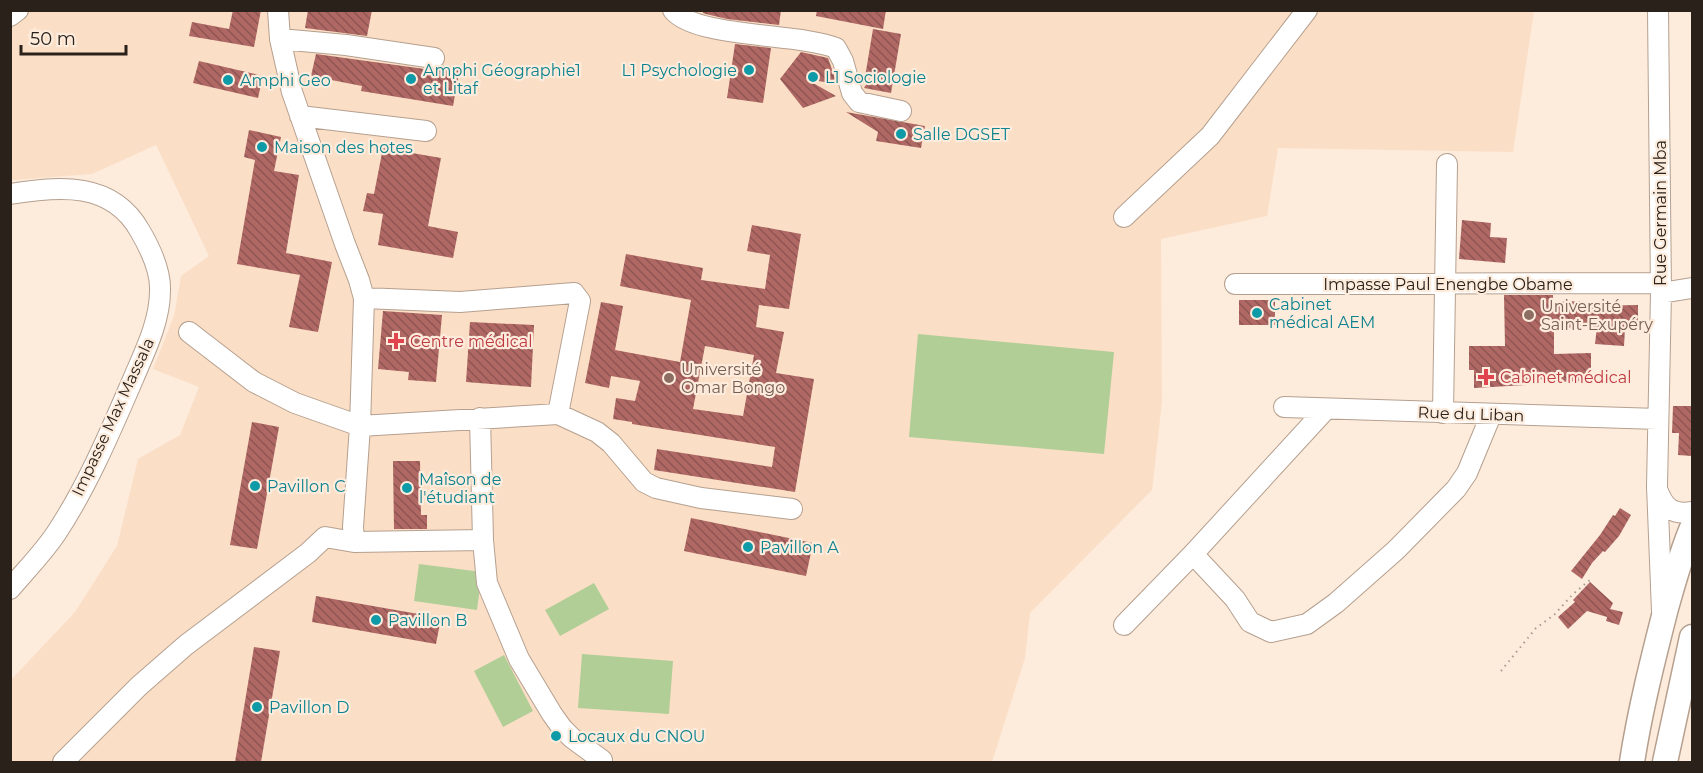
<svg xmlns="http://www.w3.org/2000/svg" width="1703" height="773" viewBox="0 0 1703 773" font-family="Montserrat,sans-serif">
  <defs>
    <pattern id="building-back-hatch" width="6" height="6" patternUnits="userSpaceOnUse" patternTransform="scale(1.5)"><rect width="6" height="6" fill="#b06864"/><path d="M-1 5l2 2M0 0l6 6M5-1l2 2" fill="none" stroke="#8f5552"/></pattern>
  </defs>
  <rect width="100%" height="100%" fill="#fdebdc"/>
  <path fill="#fbdec6" d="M11,11H1534L1513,152L1278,148L1267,216L1161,239L1162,402L1152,490L1030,613L1025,658L992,762H11L10,681L75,612L117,546L138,459L180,435L199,387L153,369L174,316L181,276L209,256L156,145L92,174L13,180L10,177Z"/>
  <path fill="#b1ce96" d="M918,334L1114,352L1104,454L909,437Z
    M419,564L482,572L477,610L414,601Z
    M594,583L609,609L560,636L545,610Z
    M582,654L673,661L669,714L578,708Z
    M504,655L533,711L503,727L474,671Z"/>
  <path fill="url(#building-back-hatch)" fill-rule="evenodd" d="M233,10H261L254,47L189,36L192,22L229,29Z
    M308,10H372L367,36L305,28Z
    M703,10H781L779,25L727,19L706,14L703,13Z
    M817,10H886L883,29L816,16Z
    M873,29L901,34L891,93L864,88L874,71L865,77Z
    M735,44L771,48L763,103L727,98Z
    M801,52L828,58L837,84L806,79L836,96L803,108L780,79Z
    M316,54L432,70L439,69L444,65L460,68L453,106L361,91L362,86L311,76Z
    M199,61L263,76L258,98L193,83Z
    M846,112L925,126L921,148L876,141L878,132Z
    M249,130L281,137L274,171L299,175L286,253L332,262L318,332L289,327L300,275L237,264L255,160L244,157Z
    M383,148L441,158L428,226L458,232L453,258L378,245L383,214L363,211L367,193L374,194Z
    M1462,220L1491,223L1490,237L1507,238L1505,263L1459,259Z
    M752,225L801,234L789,309L759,305L756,327L784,332L776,373L814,379L795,492L654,470L657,449L772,467L775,447L632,424V422L613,419L616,398L635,401L640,381L611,376L609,388L585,383L601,302L623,306L615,350L680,362L691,300L620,286L626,254L703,268L701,280L765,289L770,255L747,251ZM705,346L754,355L743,416L693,409Z
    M1504,295H1553V302L1584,301V306L1638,305V329H1625L1624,346L1595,344L1597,327L1554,328V354L1591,353V381L1553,382V379L1525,380L1526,385L1474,388V370H1469V346H1505Z
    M1239,300H1275V325H1239Z
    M383,311L442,315L436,382L408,380L409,372L378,369Z
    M470,322L534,325L531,387L466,382Z
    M1673,406H1692V456L1678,455L1679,433H1672Z
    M252,422L279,427L257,549L230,545Z
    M393,461H420L421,515H427V529H394Z
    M1620,508L1631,515L1619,536L1605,552L1603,551L1592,563L1582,579L1571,571L1600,535L1613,515L1615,516Z
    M691,518L813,543L806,576L684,551Z
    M1590,582L1613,603L1610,609L1623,612L1619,625L1606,621L1608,614L1607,617L1587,611L1568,629L1558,617L1575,602L1573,600Z
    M316,596L441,618L436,644L312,622Z
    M254,647L280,651L261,762H235Z"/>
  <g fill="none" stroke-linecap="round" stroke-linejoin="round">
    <g stroke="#b5a08f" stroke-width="22">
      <path id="minor" d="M278,10L280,39L292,92L345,244L359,280L364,298L360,426L558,414L597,432L611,443L644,482L656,488L701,498L792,509
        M673,10C695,38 800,33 836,48L843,61L852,93L859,102L901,111
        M1658,10L1661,293L1657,486L1662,611
        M10,16L18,10
        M280,39L346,45L434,58
        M300,116L426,131
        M10,194C59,186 112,181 140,231C150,248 161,270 160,291C160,321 145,351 134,377C111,430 88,485 57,532C44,552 26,570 10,589
        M1124,217L1210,136L1307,10
        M1235,284L1660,283
        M1661,293L1692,288
        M364,298L460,302L574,293L580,301L558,414
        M1284,407L1658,419
        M1443,413L1447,164
        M480,418L483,540L487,583L519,659L552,714L562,728L572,738L602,760
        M1657,489C1664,508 1672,515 1692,512
        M354,542L483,540
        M1193,554L1235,599L1250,622L1271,632L1307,624L1336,603L1396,550L1456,489L1467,473L1491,415
        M1124,625L1193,554L1326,409
        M63,762L139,686L186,645L308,553L325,537L354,542L353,527L360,426L295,403L254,382L189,332"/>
    </g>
    <g stroke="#b5a08f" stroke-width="27">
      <path id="major" d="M1632,762C1640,710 1653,659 1666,608C1674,580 1681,554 1692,528
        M1665,762L1692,637"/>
    </g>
    <path stroke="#a99b8f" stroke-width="2" stroke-dasharray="1.5 4.5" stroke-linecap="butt" d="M1501,671L1536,628L1554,615L1573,594L1591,579"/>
    <use href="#minor" stroke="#fff" stroke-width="20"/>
    <use href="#major" stroke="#fff" stroke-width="24"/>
  </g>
  <g fill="#0f9aa8" stroke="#fdebdc" stroke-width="2">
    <circle cx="749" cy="70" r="6"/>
    <circle cx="813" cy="77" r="6"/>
    <circle cx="411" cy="79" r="6"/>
    <circle cx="228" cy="80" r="6"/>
    <circle cx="901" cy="134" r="6"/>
    <circle cx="262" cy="147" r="6"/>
    <circle cx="1257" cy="313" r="6"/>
    <circle cx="255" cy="486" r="6"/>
    <circle cx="407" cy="488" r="6"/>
    <circle cx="748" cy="547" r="6"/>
    <circle cx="376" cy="620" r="6"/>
    <circle cx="257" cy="707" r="6"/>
    <circle cx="556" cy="736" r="6"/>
  </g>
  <g fill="#8d6e63" stroke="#fdebdc" stroke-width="2">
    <circle cx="1529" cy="315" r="6"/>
    <circle cx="669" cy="378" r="6"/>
  </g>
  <g fill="#e0444e" stroke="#fdebdc" stroke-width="2">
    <path d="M393 332h6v6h6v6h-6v6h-6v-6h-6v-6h6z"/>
    <path d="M1483 368h6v6h6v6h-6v6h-6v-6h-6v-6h6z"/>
  </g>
  <g text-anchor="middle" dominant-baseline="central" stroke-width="4.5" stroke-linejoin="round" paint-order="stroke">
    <g font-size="16" fill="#0d838f" stroke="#fdebdc" text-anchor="start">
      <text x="423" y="70">Amphi Géographie1<tspan x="423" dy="18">et Litaf</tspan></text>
      <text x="737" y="70" text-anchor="end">L1 Psychologie</text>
      <text x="825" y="77">L1 Sociologie</text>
      <text x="240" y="80">Amphi Geo</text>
      <text x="913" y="134">Salle DGSET</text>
      <text x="274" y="147">Maison des hotes</text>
      <text x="1269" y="304">Cabinet<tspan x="1269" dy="18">médical AEM</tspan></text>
      <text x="419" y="479">Maîson de<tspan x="419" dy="18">l'étudiant</tspan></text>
      <text x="267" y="486">Pavillon C</text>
      <text x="760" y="547">Pavillon A</text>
      <text x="388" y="620">Pavillon B</text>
      <text x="269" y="707">Pavillon D</text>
      <text x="568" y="736">Locaux du CNOU</text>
    </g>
    <g font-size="16" fill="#29211a" stroke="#fdebdc">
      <text transform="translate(1660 213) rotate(-90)">Rue Germain Mba</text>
      <text x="1448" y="284">Impasse Paul Enengbe Obame</text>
      <text transform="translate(1471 414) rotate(2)">Rue du Liban</text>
      <text transform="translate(113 417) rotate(-65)">Impasse Max Massala</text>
    </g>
    <g font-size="16" fill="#785e54" stroke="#fdebdc" text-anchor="start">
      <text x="1541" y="306">Université<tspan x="1541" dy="18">Saint-Exupéry</tspan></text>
      <text x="681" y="369">Université<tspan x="681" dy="18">Omar Bongo</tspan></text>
    </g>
    <g font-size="16" fill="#be3a42" stroke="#fdebdc" text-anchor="start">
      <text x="410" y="341">Centre médical</text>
      <text x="1500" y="377">Cabinet médical</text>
    </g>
  </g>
  <rect width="1703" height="773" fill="none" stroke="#29211a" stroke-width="24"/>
  <path d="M21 45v9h105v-9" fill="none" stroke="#29211a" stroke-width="3"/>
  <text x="30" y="45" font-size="18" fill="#29211a" stroke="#fdebdc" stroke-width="4.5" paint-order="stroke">50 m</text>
</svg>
